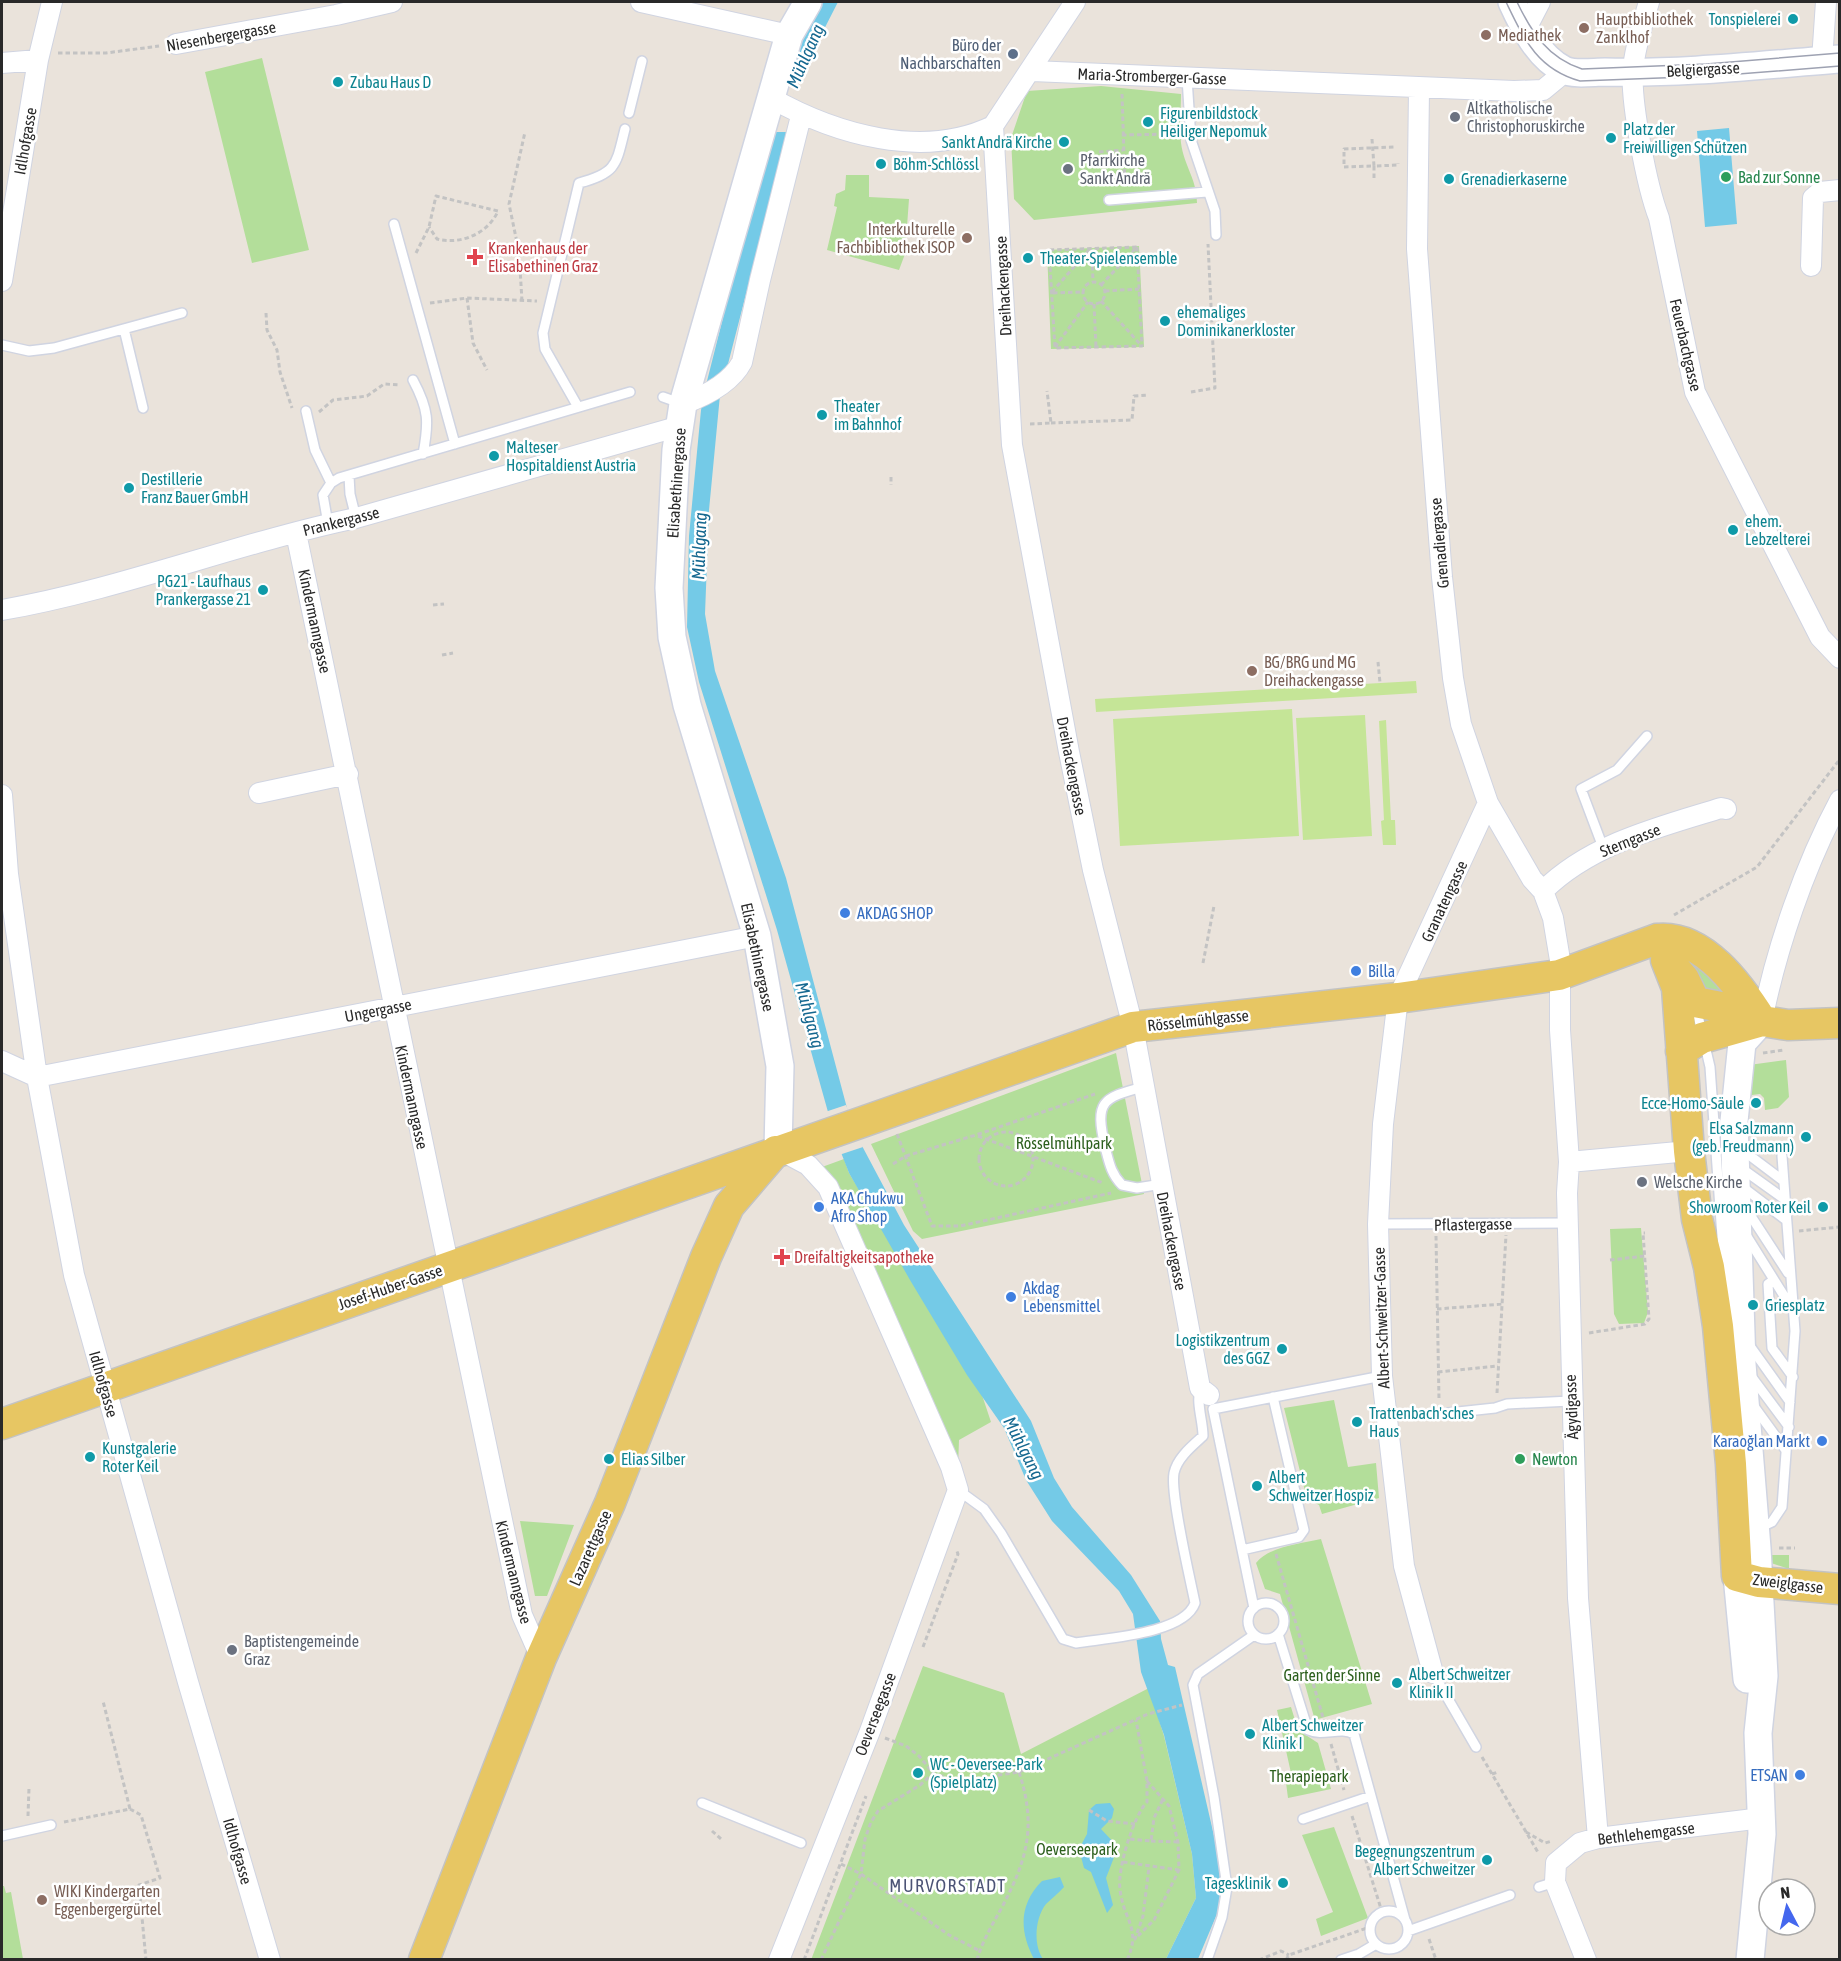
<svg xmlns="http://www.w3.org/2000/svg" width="1841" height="1961" viewBox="0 0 1841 1961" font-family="'Asap Condensed',sans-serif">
  <rect width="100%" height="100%" fill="#eae3db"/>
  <path fill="#b3de9a" d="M262,58L309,250L252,263L205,72Z
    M1101,86L1181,94C1181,110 1179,127 1181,143C1184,166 1197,179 1197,203L1034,220L1014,199L1011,138L1027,91Z
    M846,175H869V197L909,199L905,254L899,270L827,250L837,207L834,206L836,194L845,190Z
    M1139,246L1144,347L1051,349L1047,250Z
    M1678,952L1690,957L1728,993L1703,992Z
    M1116,1053L1144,1194L922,1239L913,1231L871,1144Z
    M1786,1060L1789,1097L1778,1108L1765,1110L1764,1098L1760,1094L1752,1095L1748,1100L1749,1065Z
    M844,1159L849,1173L982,1395L991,1422L959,1440L958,1467L822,1167Z
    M1641,1228L1648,1312L1644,1323L1619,1324L1614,1314L1610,1229Z
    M1334,1400L1348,1467L1376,1463L1379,1498L1322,1514L1319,1505L1307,1499L1284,1408Z
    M520,1521L574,1525L547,1596H535Z
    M1321,1539L1372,1704L1318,1719L1314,1717L1280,1594L1265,1589L1256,1563C1270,1546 1300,1544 1321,1539Z
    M1763,1555H1789V1569L1771,1563Z
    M923,1666L1004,1693L1021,1754L1149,1688L1164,1736L1192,1854L1196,1898L1166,1959L811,1960Z
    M1291,1707L1298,1730L1318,1743L1331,1789L1288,1798L1285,1775L1291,1773L1277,1710Z
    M1334,1827L1368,1918L1321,1936L1316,1919L1333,1912L1302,1835Z
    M2,1886H4L6,1893L11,1892L23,1959H2Z"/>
  <path fill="#c5e597" d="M1416,681L1417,693L1096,712L1095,699Z
    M1292,709L1299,836L1120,846L1113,719Z
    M1365,715L1372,836L1303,840L1296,718Z
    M1386,720L1391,820H1395L1396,845H1383L1381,821L1384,820L1379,721Z"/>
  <path fill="#74cae7" d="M823,2H838L794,88L786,139L720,395L709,510L705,614L715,671L786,878L852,1127L904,1225L1031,1421L1054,1478L1072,1507L1131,1575L1160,1621L1161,1639L1168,1665L1175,1667L1218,1853L1221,1894L1217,1914L1198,1959H1166L1196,1898L1192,1854L1164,1735L1141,1672L1133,1614L1119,1591L1052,1521L1026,1480L1004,1428L967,1375L910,1280L849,1173L835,1137L777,930L699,682L687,627L689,536L701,410L706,385L786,69Z
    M1729,128L1737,224L1705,227L1697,131Z
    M1110,1803L1114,1809L1112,1818L1101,1829L1118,1847L1106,1878L1113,1905L1107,1913L1091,1872L1084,1868L1079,1849L1087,1834L1089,1810L1096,1804Z
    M1060,1877L1064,1887C1059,1893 1052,1898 1046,1904C1035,1918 1033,1945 1043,1959H1034C1019,1931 1019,1904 1042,1881Z"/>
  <path fill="#eae3db" d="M784,78L795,84L789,132H770Z
    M846,1105L863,1147L839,1155L825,1112Z"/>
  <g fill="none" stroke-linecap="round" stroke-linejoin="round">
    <g stroke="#d0d4e1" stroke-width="12">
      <path id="service" d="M1187,78L1191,140L1215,211L1216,235
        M629,113L642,61
        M1109,200L1207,192
        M394,224L455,444
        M124,329L143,408
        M2,345L29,351L54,348L182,313
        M413,380C429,410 429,422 423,454
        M663,397L680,403
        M578,407L545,349L543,333L579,183C617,173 616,165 625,129
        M306,411L315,450L331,483
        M349,476L350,494L356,518
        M328,524L323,495L331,483L339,478L630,392
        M1604,850L1581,789L1617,770L1647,736
        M1696,1007L1710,1067L1725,1279
        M1143,1087C1101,1098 1095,1102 1105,1147C1109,1162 1111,1174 1122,1185L1137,1188L1162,1184
        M1741,1149L1782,1180
        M1741,1168L1783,1198
        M1740,1185L1786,1220
        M1745,1207L1788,1273
        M1378,1224L1568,1223
        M1746,1235L1791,1307
        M1774,1280L1768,1284L1772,1348L1793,1377
        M1750,1346L1790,1402
        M1751,1376L1789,1427
        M1753,1405L1785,1449
        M1439,1414L1495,1408L1507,1404L1571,1401
        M958,1490L984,1509L1001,1533L1063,1639L1076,1643C1106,1638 1184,1634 1195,1603C1190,1578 1170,1494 1174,1473C1177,1458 1192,1446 1203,1436C1203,1421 1196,1404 1200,1389
        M1759,1528L1772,1522L1782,1507L1795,1331L1782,1156
        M1242,1550L1299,1537L1304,1530L1273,1397
        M1248 1621a18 18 0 1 1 36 0a18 18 0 1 1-36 0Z
        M1254,1608L1213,1409L1382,1376
        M1278,1634L1308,1730C1324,1737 1340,1726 1354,1734L1405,1920
        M1433,1673L1476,1747
        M702,1803L801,1843
        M1303,1819L1371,1796
        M2,1836L51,1825
        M1539,1887L1555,1882
        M1370 1930a19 19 0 1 1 38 0a19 19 0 1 1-38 0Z
        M1408,1931L1510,1895
        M1207,1960L1222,1917L1227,1887L1214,1797L1193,1685L1198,1674L1254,1635
        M1341,1960L1359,1954L1376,1944"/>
    </g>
    <g stroke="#d0d4e1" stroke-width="22">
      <path id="minor" d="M641,2L789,35
        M1649,2C1643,23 1635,46 1633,69C1630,101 1647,187 1659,218L1695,392L1820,637L1840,658
        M1525,31L1540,2
        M176,44L336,15L392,2
        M1822,60L1826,2
        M2,63L38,60
        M1032,71L1514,91L1543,90L1566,71
        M1419,89L1417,249L1442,577L1453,678L1461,724L1488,803L1532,879L1543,891L1553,918L1560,960V1030L1569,1162L1567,1193L1578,1598L1598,1838
        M771,98C835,134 923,160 993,126L1075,2
        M993,126L1012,445L1069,752L1093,870L1133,1027L1200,1388L1209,1395
        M1811,266L1813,198L1820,192L1840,190
        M2,281L38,60L52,2
        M683,404C705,396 731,383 742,362L760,280L801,116
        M296,533C373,893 444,1255 522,1615L541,1658
        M2,610C122,589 237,543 356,518L680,426
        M259,793L348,774
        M2,795L8,874L37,1077L74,1275L188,1682L270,1960
        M1543,891C1590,844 1659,827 1721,808L1726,809
        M1762,1021C1776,949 1805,865 1840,800
        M2,1061L37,1077L757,936
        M778,1149L808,1165L828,1187L951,1467L958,1490L870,1731L779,1960
        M1569,1162L1689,1151
        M1433,1673L1404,1566L1382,1376L1378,1224L1383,1124L1398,998L1488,803
        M1586,1960L1555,1882L1556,1863L1580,1843L1598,1838L1762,1818"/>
    </g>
    <g stroke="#d0d4e1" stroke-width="30">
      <path id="secondary" d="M1512,2C1523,26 1538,57 1564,70C1574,75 1593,72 1605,72C1683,74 1761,65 1840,59
        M778,1149L780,1066L757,936L687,705L672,637L669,588L676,450L683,404L789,35L808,2
        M1737,1576L1747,1679
        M1750,1960L1762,1834L1758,1733L1764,1676L1757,1548L1742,1364L1734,1121L1742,1043L1762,1021"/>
    </g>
    <g stroke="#c3c3c3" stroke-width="33">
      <path id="primary" d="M1666,960L1677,988L1689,1151L1697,1219L1709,1267L1718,1326L1731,1464L1737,1576L1759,1582L1840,1589
        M1678,972L1684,979L1695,1002L1731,1009L1762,1021L1788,1025L1840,1023
        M1681,1051L1702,1038L1762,1021
        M2,1424L1133,1027L1398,998L1559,975L1657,939C1703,934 1740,986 1762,1021
        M424,1960L541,1658L610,1503L706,1257L729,1206L776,1151"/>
    </g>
    <path stroke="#c3c3c3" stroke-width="3" stroke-dasharray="4.5 3" stroke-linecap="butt" d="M58,53H106L159,46
      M1122,94L1125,186
      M1122,135L1177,134
      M1372,139L1374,166L1398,165V163
      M1099,152L1123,150
      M1374,178V166L1344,167V149L1395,147
      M1137,247L1142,346L1055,348L1049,250Z
      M1092,251L1093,282
      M416,253L429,227L436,196L498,211C488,234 460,245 437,239L429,227
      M1083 293a11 11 0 1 1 22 0a11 11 0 1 1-22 0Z
      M1101,285L1137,247
      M1105,291L1139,289
      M1052,292L1087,252L1092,251
      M1053,293L1083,292
      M467,298L473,343L487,370
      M522,301L519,252L509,204L525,132
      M1101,301L1140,344
      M430,303L467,298L537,301
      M1094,304L1096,347
      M266,313L267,330L277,350L280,372L292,408
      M1055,347L1088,302
      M1191,392L1215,388L1208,244
      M319,412L333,400L367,396L384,384L400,385
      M1051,423L1132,420L1134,396L1148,395
      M1030,424L1051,423L1047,391
      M891,477V485
      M433,605L444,604
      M442,655L453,653
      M1378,662L1380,683
      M1674,915L1757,867L1840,759
      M1203,963L1214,906
      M1763,1053L1784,1050
      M979 1159a27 27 0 1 1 54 0a27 27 0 1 1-54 0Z
      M897,1134L932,1226H960L1111,1193
      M978,1136L1103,1183
      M893,1164L906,1156L976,1135L1095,1094
      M1799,1231L1840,1227
      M1436,1236L1439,1400
      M1610,1260L1645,1256
      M1437,1309L1503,1304
      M1589,1333L1645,1324L1649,1319L1643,1233H1645
      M1438,1372L1498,1366
      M1497,1393L1506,1235
      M1779,1548H1795
      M1276,1554L1324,1721
      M923,1647L958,1554L956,1549
      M885,1738L906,1746L919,1756L934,1774L960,1781L1019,1772L1148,1714L1182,1705
      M1331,1744L1344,1790
      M1482,1757L1539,1854
      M1492,1774L1498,1772
      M1147,1781L1169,1806L1178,1842L1179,1870L1154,1920L1135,1939L1143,1916L1149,1867
      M130,1809L141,1815L160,1878L139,1885L146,1960
      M1089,1810L1107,1821L1135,1824
      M28,1816L29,1788
      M1352,1816L1382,1912
      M64,1822L130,1809L103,1701
      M712,1831L721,1839
      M1526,1832L1545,1843L1552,1841
      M1130,1839L1151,1841L1154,1818L1163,1799
      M1151,1841L1178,1842
      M1123,1862L1179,1870
      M841,1864L861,1874L949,1935L980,1951
      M1429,1939L1436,1960
      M804,1960L866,1796
      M821,1960L861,1874L865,1839L871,1822L878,1811L920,1785L945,1763
      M977,1960C982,1942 992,1925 1001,1909C1027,1860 1037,1827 1019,1772
      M1127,1960C1142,1928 1123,1920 1120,1889C1117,1869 1134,1815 1147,1802V1781L1136,1720
      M1259,1960L1281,1951L1289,1955
      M1286,1960L1289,1955L1370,1927"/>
    <use href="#service" stroke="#fff" stroke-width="9"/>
    <use href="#minor" stroke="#fff" stroke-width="20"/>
    <use href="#secondary" stroke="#fff" stroke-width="27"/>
    <use href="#primary" stroke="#e7c663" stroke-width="30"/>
    <path stroke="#9ea2b2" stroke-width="1.5" d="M1506,2C1524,39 1537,69 1580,81L1713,76L1840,66
      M1517,2C1532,33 1548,58 1582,69L1706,64L1840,53"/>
  </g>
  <g fill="#0f9aa8" stroke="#fff" stroke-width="2">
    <circle cx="1793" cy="19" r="6"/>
    <circle cx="338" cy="82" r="6"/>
    <circle cx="1148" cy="122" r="6"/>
    <circle cx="1611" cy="138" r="6"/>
    <circle cx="1064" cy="142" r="6"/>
    <circle cx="881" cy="164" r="6"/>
    <circle cx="1449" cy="179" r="6"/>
    <circle cx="1028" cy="258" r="6"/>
    <circle cx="1165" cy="321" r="6"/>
    <circle cx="822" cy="415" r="6"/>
    <circle cx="494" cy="456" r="6"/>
    <circle cx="129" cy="488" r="6"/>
    <circle cx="1733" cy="530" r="6"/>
    <circle cx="263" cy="590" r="6"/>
    <circle cx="1756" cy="1103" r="6"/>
    <circle cx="1806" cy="1137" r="6"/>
    <circle cx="1823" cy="1207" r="6"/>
    <circle cx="1753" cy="1305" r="6"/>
    <circle cx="1282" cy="1349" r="6"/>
    <circle cx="1357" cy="1422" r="6"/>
    <circle cx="90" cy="1457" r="6"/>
    <circle cx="609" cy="1459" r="6"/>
    <circle cx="1257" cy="1486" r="6"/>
    <circle cx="1397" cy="1683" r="6"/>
    <circle cx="1250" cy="1734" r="6"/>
    <circle cx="918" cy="1773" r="6"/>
    <circle cx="1487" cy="1860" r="6"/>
    <circle cx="1283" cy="1883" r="6"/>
  </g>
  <g fill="#8d6e63" stroke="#fff" stroke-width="2">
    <circle cx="1584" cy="28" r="6"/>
    <circle cx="1486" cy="35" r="6"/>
    <circle cx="967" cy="238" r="6"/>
    <circle cx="1252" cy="671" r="6"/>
    <circle cx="42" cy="1900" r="6"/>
  </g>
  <circle fill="#5c6f8a" stroke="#fff" stroke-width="2" cx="1013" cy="54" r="6"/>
  <g fill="#6b7280" stroke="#fff" stroke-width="2">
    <circle cx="1455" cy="117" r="6"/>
    <circle cx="1068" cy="169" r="6"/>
    <circle cx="1642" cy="1182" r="6"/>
    <circle cx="232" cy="1650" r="6"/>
  </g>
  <g fill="#2e9e5b" stroke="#fff" stroke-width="2">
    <circle cx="1726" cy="177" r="6"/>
    <circle cx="1520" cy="1459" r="6"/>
  </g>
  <g fill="#e0444e" stroke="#fff" stroke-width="2">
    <path d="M472 248h6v6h6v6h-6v6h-6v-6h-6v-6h6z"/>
    <path d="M779 1248h6v6h6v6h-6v6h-6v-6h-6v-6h6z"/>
  </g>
  <g fill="#3f7fe0" stroke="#fff" stroke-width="2">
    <circle cx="845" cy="913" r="6"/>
    <circle cx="1356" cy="971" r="6"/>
    <circle cx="819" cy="1207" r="6"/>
    <circle cx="1011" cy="1297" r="6"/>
    <circle cx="1822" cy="1441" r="6"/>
    <circle cx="1800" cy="1775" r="6"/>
  </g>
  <g text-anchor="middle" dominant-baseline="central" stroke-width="5" stroke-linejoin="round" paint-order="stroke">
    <g font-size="16" fill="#785e54" stroke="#fff" text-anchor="start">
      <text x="1596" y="19">Hauptbibliothek<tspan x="1596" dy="18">Zanklhof</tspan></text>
      <text x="1498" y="35">Mediathek</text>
      <text x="955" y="229" text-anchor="end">Interkulturelle<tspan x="955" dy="18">Fachbibliothek ISOP</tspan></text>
      <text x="1264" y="662">BG/BRG und MG<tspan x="1264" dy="18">Dreihackengasse</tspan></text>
      <text x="54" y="1891">WIKI Kindergarten<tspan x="54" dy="18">Eggenbergergürtel</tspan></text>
    </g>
    <g font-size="16" fill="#0d838f" stroke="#fff" text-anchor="start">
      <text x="1781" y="19" text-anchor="end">Tonspielerei</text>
      <text x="350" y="82">Zubau Haus D</text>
      <text x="1160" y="113">Figurenbildstock<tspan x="1160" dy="18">Heiliger Nepomuk</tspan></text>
      <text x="1623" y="129">Platz der<tspan x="1623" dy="18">Freiwilligen Schützen</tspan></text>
      <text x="1052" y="142" text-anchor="end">Sankt Andrä Kirche</text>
      <text x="893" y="164">Böhm-Schlössl</text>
      <text x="1461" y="179">Grenadierkaserne</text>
      <text x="1040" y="258">Theater-Spielensemble</text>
      <text x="1177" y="312">ehemaliges<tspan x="1177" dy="18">Dominikanerkloster</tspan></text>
      <text x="834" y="406">Theater<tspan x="834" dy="18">im Bahnhof</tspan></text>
      <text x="506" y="447">Malteser<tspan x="506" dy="18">Hospitaldienst Austria</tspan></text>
      <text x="141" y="479">Destillerie<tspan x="141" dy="18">Franz Bauer GmbH</tspan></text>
      <text x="1745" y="521">ehem.<tspan x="1745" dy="18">Lebzelterei</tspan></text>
      <text x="251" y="581" text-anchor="end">PG21 - Laufhaus<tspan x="251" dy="18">Prankergasse 21</tspan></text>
      <text x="1744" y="1103" text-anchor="end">Ecce-Homo-Säule</text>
      <text x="1794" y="1128" text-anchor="end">Elsa Salzmann<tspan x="1794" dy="18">(geb. Freudmann)</tspan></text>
      <text x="1811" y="1207" text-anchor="end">Showroom Roter Keil</text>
      <text x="1765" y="1305">Griesplatz</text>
      <text x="1270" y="1340" text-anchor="end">Logistikzentrum<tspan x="1270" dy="18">des GGZ</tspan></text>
      <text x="1369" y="1413">Trattenbach'sches<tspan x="1369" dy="18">Haus</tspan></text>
      <text x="102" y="1448">Kunstgalerie<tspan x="102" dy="18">Roter Keil</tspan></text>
      <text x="621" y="1459">Elias Silber</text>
      <text x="1269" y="1477">Albert<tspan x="1269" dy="18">Schweitzer Hospiz</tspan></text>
      <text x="1409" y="1674">Albert Schweitzer<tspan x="1409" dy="18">Klinik II</tspan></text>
      <text x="1262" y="1725">Albert Schweitzer<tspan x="1262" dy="18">Klinik I</tspan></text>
      <text x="930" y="1764">WC - Oeversee-Park<tspan x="930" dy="18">(Spielplatz)</tspan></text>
      <text x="1475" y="1851" text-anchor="end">Begegnungszentrum<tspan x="1475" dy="18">Albert Schweitzer</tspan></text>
      <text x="1271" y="1883" text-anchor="end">Tagesklinik</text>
    </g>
    <g font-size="16" fill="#292929" stroke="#fff">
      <text transform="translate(221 36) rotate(-10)">Niesenbergergasse</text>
      <text transform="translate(1703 69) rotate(-3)">Belgiergasse</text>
      <text transform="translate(1152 76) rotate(2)">Maria-Stromberger-Gasse</text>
      <text transform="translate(25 141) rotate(-80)">Idlhofgasse</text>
      <text transform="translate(1003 286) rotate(-93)">Dreihackengasse</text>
      <text transform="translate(1686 345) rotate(77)">Feuerbachgasse</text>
      <text transform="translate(676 483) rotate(-86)">Elisabethinergasse</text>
      <text transform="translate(341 521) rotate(-14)">Prankergasse</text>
      <text transform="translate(1439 543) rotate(-95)">Grenadiergasse</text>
      <text transform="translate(315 621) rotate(78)">Kindermanngasse</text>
      <text transform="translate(1072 766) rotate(79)">Dreihackengasse</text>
      <text transform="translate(1630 840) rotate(-22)">Sterngasse</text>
      <text transform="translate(1444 901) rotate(-65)">Granatengasse</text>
      <text transform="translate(758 957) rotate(78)">Elisabethinergasse</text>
      <text transform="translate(378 1010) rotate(-11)">Ungergasse</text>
      <text transform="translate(1198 1020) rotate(-6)">Rösselmühlgasse</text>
      <text transform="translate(412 1097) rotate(78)">Kindermanngasse</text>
      <text transform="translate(1473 1224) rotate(-1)">Pflastergasse</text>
      <text transform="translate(1172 1241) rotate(79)">Dreihackengasse</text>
      <text transform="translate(390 1287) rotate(-19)">Josef-Huber-Gasse</text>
      <text transform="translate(1381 1318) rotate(-92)">Albert-Schweitzer-Gasse</text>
      <text transform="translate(104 1384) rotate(74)">Idlhofgasse</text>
      <text transform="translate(1571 1407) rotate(-92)">Ägydigasse</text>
      <text transform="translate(590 1548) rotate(-66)">Lazarettgasse</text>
      <text transform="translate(514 1572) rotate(76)">Kindermanngasse</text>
      <text transform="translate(1788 1583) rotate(7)">Zweiglgasse</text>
      <text transform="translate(875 1714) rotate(-69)">Oeverseegasse</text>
      <text transform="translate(1646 1833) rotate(-7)">Bethlehemgasse</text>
      <text transform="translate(238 1851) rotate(74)">Idlhofgasse</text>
    </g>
    <g font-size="16" fill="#4e5e75" stroke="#fff" text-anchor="end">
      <text x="1001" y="45">Büro der<tspan x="1001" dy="18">Nachbarschaften</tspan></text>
    </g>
    <g font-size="16" fill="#5b616d" stroke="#fff" text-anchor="start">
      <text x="1467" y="108">Altkatholische<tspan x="1467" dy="18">Christophoruskirche</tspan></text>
      <text x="1080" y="160">Pfarrkirche<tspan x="1080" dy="18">Sankt Andrä</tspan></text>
      <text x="1654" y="1182">Welsche Kirche</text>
      <text x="244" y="1641">Baptistengemeinde<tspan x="244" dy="18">Graz</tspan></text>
    </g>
    <g font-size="16" fill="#27864d" stroke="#fff" text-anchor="start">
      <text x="1738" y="177">Bad zur Sonne</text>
      <text x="1532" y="1459">Newton</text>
    </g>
    <g font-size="16" fill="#be3a42" stroke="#fff" text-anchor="start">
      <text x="488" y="248">Krankenhaus der<tspan x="488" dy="18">Elisabethinen Graz</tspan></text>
      <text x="794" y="1257">Dreifaltigkeitsapotheke</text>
    </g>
    <g font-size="16" fill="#366cbe" stroke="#fff" text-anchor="start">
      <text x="857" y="913">AKDAG SHOP</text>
      <text x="1368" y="971">Billa</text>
      <text x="831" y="1198">AKA Chukwu<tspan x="831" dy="18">Afro Shop</tspan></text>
      <text x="1023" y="1288">Akdag<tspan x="1023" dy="18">Lebensmittel</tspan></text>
      <text x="1810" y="1441" text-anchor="end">Karaoğlan Markt</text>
      <text x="1788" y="1775" text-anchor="end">ETSAN</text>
    </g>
    <g font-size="16" fill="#2d601e" stroke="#fff">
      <text x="1064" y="1143">Rösselmühlpark</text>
      <text x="1332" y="1675">Garten der Sinne</text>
      <text x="1309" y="1776">Therapiepark</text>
      <text x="1077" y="1849">Oeverseepark</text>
    </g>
    <g font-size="18" font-style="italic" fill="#156890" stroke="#fff">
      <text transform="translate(805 56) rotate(-66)">Mühlgang</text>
      <text transform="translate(699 546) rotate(-88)">Mühlgang</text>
      <text transform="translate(810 1015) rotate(75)">Mühlgang</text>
      <text transform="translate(1024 1448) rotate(63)">Mühlgang</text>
    </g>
    <g font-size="18" letter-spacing="1.5" fill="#4c5476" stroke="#fff">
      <text x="948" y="1885">MURVORSTADT</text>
    </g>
  </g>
  <rect width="1841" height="1961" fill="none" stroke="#292929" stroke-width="6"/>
  <g transform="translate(1787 1907) rotate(353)"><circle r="28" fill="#ffffff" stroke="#a9a9a9" stroke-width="1.5"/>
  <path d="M0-4.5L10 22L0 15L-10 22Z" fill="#4467ee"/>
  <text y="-9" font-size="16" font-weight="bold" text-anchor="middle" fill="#292929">N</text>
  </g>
</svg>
